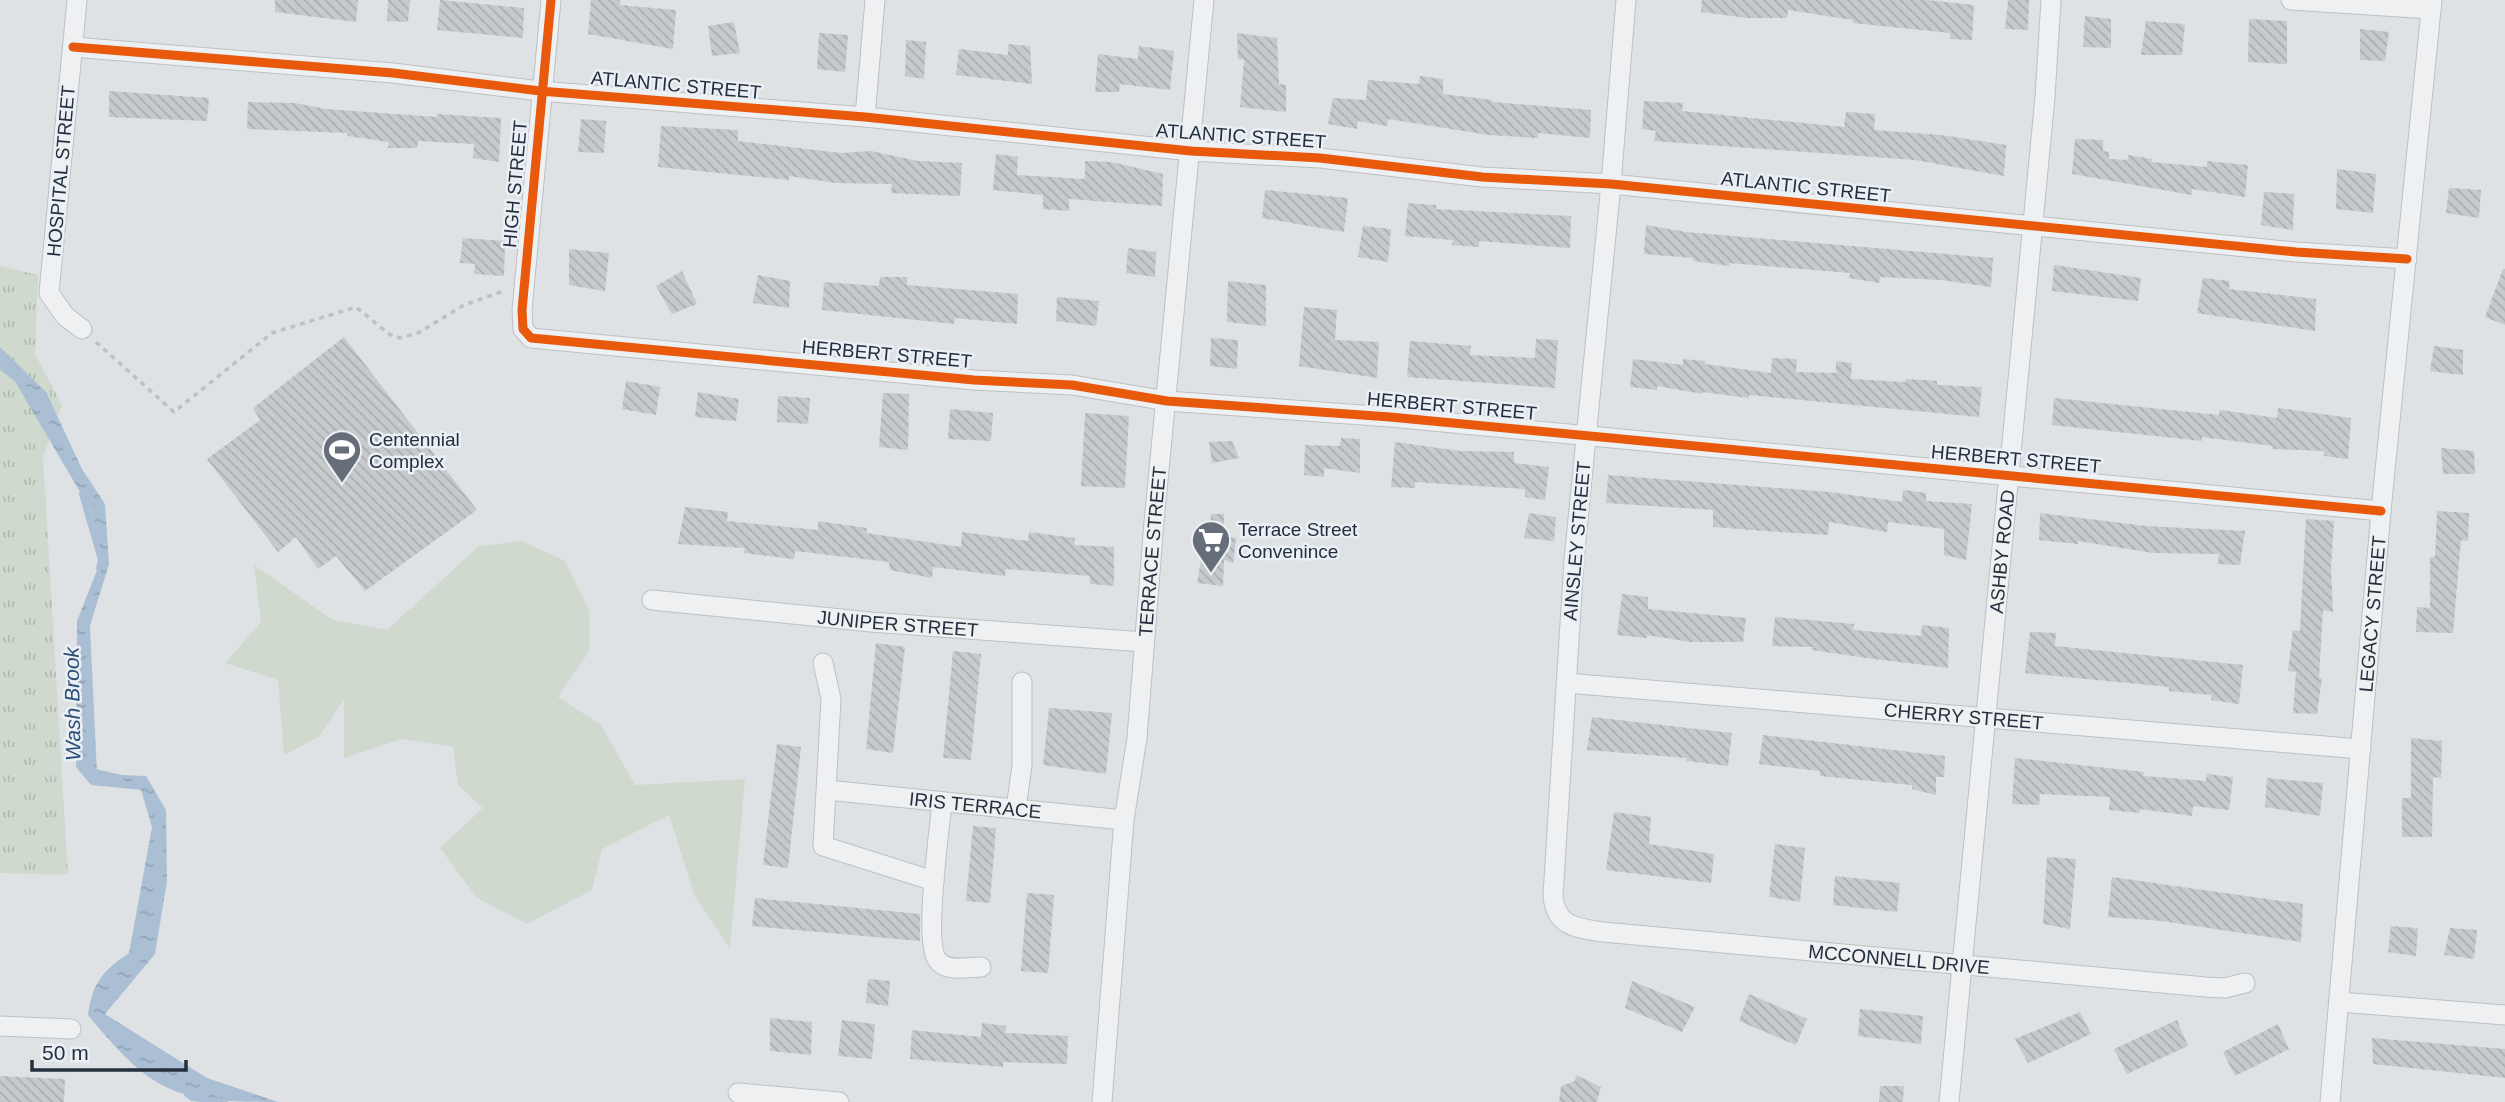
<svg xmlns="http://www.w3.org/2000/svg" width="2505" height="1102" viewBox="0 0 2505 1102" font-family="Arial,sans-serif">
  <defs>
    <pattern id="park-tufts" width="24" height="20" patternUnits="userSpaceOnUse" patternTransform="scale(1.75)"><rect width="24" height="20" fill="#d0d9ce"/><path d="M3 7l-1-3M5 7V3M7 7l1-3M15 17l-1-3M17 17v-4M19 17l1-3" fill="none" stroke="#b2bbb2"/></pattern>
    <pattern id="water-ripples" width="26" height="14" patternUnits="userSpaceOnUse" patternTransform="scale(1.75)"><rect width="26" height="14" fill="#aabfd4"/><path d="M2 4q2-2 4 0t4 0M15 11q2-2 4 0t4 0" fill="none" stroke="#92a4b7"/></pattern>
    <pattern id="building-back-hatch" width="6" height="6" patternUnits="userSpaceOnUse" patternTransform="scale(1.75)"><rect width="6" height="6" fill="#c7cacd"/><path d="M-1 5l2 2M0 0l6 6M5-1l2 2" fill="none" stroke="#abaeb1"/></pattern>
  </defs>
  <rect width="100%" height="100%" fill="#dfe2e5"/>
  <path fill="#d0d9ce" d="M522,541L565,561L589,610L590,650L558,697L601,725L635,785L745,779L730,948L695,897L669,815L602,849L592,890L527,924L477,898L440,848L483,808L458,785L453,747L402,739L344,758V699L319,737L284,755L278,680L225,663L261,622L254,565L333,620L387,630L479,546Z"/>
  <path fill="url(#park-tufts)" d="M0,266L38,275L35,354L62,405L43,457L68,875L0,873Z"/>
  <path fill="url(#water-ripples)" d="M0,347L46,392L82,469L105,504L109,564L90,626L97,774L146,776L166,810L167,881L155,954L105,1014L207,1078L278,1102C175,1102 154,1095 88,1015C92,984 103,970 129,953L152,827L141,790L91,785L76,767L77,621L101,560L90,509L6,366L0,363Z"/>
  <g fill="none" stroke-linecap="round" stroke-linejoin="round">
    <path stroke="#aabfd4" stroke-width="6" d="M0,366L17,379
      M82,494L101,560L99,568
      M91,771L121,778
      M187,1094L192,1098L225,1102"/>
  </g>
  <path fill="url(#building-back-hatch)" d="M275,0H358L356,22L275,12Z
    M388,0H410L408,22L387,21Z
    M440,0L524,8L523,38L437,30Z
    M591,0H620V5L676,10L673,49L588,34Z
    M1702,0H1927L1974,5L1972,40L1950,39V33L1853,23V20L1788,10L1787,18H1747L1701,12Z
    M2008,0H2029L2028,30L2005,29Z
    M2085,16L2111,19V48L2083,47Z
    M2249,19L2287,21V64L2248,62Z
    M2146,21L2185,24L2182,55H2141Z
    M734,22L740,53L712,56L708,26Z
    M2360,29L2389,32L2385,61L2360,60Z
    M819,33L848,35L845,72L817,69Z
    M1237,33L1277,38L1279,84L1286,85V112L1240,107L1244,60L1238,59Z
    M906,40L926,42L924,79L905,76Z
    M1008,44L1030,46L1032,84L956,75L959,49L1008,55Z
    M1139,46L1174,51L1170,90L1120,84L1119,92H1095L1098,54L1138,59Z
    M1420,76L1443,79V94L1493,100L1492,102L1591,110L1590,138L1538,133V138L1489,135L1388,119L1387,126L1358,121L1357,129L1328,124L1333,98L1366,100L1368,80L1419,84Z
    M109,91L209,98L207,121L109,117Z
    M1644,101L1683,103L1682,111L1844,127L1846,112L1875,114L1874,130L1941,135L2006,145L2004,176L1915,160L1654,141L1656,131L1642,129Z
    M248,102L295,103L326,109L437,117V114L501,118L499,162L473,158L474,144L418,141L417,148H388L389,142L347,136V133L247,129Z
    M581,119L606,121L604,153L578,152Z
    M661,126L738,130V141L841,153L871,151L918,161L962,163L960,196L891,193L892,184L836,183L789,176V180L658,167Z
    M2075,139L2103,140V151L2109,152V159L2128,160V155L2152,159V162L2207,167V161L2248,165L2245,197L2192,189V195L2072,174Z
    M996,154L1018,157L1017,175L1085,179V161L1111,162L1163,174L1162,206L1069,199V211L1043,209V195L993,190Z
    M2337,169L2376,174L2373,213L2336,209Z
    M2449,188L2481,190L2479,218L2446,213Z
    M1265,190L1348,198L1344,232L1262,218Z
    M2264,192L2294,194L2293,230L2261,225Z
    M1408,203L1436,205V209L1571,216L1570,248L1479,241V247L1452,245L1453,240L1405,236Z
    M1646,225L1686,232L1993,258L1991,287L1941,280L1880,277L1879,283L1849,278L1850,273L1729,263V266L1693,261V258L1644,254Z
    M1363,226L1391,229L1388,262L1358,257Z
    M463,238L505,241L504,276L474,274L475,264L460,263Z
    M1128,248L1156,252L1155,277L1126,273Z
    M569,249L609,253L605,291L569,285Z
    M2054,265L2141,278L2138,301L2052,291Z
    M2503,269H2505V325L2485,317Z
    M682,271L697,304L672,314L656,286Z
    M758,275L790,281L789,308L753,303Z
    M880,277H907V285L1018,294L1017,324L955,318L954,324L822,310L824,282L879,286Z
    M2203,278L2230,281L2229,289L2316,299L2315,331L2197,313Z
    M1228,281L1266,285V326L1227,322Z
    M1057,297L1099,301L1096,326L1056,321Z
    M1304,307L1337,310L1335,340L1379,342L1377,378L1299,366Z
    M344,337L477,510L365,591L336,556L318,569L296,537L278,552L207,459L260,420L253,408Z
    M1211,338L1238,340L1237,369L1210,366Z
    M1536,339L1558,340L1555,388L1407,377L1410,341L1471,346L1470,355L1535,358Z
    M2434,346L2463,350V375L2430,371Z
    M1772,358L1797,359L1796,372L1836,373V361L1852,363L1851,379L1905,382L1906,379L1937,381V385L1982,387L1979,417L1749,395V398L1703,392V394L1657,386V390L1630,387L1633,359L1683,365V359L1705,361V364L1771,373Z
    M626,381L660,387L656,415L622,409Z
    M698,392L739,399L736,421L695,417Z
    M883,393L909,394L908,450L879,447Z
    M778,396L810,398L808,424L777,422Z
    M2054,398L2219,415L2220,410L2277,418L2278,408L2351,418L2348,459L2324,456V451L2272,449L2273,446L2202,437V441L2052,425Z
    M950,409L993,413L991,441L948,439Z
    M1085,413L1129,416L1125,488L1081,486Z
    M1341,438L1360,439V473L1324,468V477L1304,475L1305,445L1340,446Z
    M1232,441L1239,458L1212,463L1209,442Z
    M1395,442L1460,451L1514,452V463L1549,467L1545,500L1525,497V489L1415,482V488L1391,487Z
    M2441,448L2474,451L2475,474H2443Z
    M1608,475L1830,492L1902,502L1903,490L1926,493V501L1972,504L1966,560L1944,555V529L1888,522L1887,532L1829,522L1828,535L1777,532L1713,527V510L1606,503Z
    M685,507L728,512L727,521L818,530V521L867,528L866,533L961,547L962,532L1028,541L1029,532L1075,538L1074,545L1114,547V586L1090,584V576L1006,569L1005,576L933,567L932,578L890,570L889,562L795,551L794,559L744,553L745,548L678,544Z
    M2437,511L2469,513L2468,541L2461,540L2453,633L2416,632L2417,607L2430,608V557H2435Z
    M1529,513L1556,517L1554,541L1524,538Z
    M2040,513L2146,526L2245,531L2240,565L2218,564L2219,554L2153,553L2078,541V544L2039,540Z
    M1211,514H1224V536L1236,538L1233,563L1224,560L1223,586L1197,583L1201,560L1208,562Z
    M2306,519L2334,521L2331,568L2333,612L2323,610L2319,678H2322L2317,714L2293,713L2296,672L2288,671L2293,630L2300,631Z
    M1622,594L1648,597V609L1746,618L1743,642H1690L1647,635V638L1617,635Z
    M1775,617L1854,624L1853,630L1921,636L1922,625L1949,628L1948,668L1866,658L1812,650L1813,647L1772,646Z
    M2030,632L2056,633L2055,646L2243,665L2239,704L2211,700L2212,695L2169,691V687L2025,673Z
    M876,643L905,647L893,753L866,749Z
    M953,651L981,654L971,760L943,758Z
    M1049,708L1112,713L1106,774L1043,765Z
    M1592,717L1732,733L1728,766L1686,761L1687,758L1587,750Z
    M1763,735L1945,756L1944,777H1936V795L1912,789V785L1820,776V771L1759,764Z
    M2411,738L2442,741L2441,778L2433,777L2432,837H2402V798H2411Z
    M777,744L801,747L788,868L763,865Z
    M2015,758L2144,772L2143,776L2206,781L2207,774L2233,777L2229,810L2193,806L2192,816L2140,809V813L2109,810L2110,797L2040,794L2039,805L2012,804Z
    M2267,778L2323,783L2320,816L2265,807Z
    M1614,812L1651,817L1649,844L1714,854L1711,883L1606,870Z
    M973,826L996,828L990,903L966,901Z
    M1775,844L1805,848L1800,902L1769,897Z
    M2047,857L2076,859L2070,929L2043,924Z
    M1835,876L1900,883L1897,912L1833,905Z
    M2112,877L2303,904L2301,942L2162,921L2108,917Z
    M1027,893L1054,895L1048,973L1021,971Z
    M755,898L920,914V941L752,926Z
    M2391,926L2418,928L2416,956L2388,952Z
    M2450,928L2477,930L2474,959L2444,955Z
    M868,979L890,981L888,1006L866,1003Z
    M1632,981L1695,1007L1682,1032L1625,1008Z
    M1749,994L1807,1019L1796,1045L1739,1021Z
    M1860,1009L1923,1016L1921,1044L1858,1036Z
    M2080,1012L2091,1034L2028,1063L2015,1039Z
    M770,1018L812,1022L811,1055L770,1051Z
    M842,1020L875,1024L872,1059L838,1056Z
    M2177,1020L2188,1046L2127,1074L2114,1049Z
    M982,1023L1006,1026L1005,1033L1068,1036L1067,1064L1003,1062V1067L910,1059L912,1030L981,1037Z
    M2278,1024L2289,1049L2235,1076L2223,1052Z
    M2372,1038L2505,1049V1078L2373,1064Z
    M1576,1075L1601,1087L1597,1102H1559L1561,1086L1575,1081Z
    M0,1076L65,1079L64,1102H0Z
    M1880,1086H1904L1903,1102H1879Z"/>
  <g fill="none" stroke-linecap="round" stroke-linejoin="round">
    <g stroke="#bdc0c3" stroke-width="21">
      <g id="minor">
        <path d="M77,0L49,293L65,316L82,329"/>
        <path d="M551,0L522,310L523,329L531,338L974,380L1072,385L1167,401L1390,417L2381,511"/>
        <path id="s1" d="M1626,0L1611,184L1574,560L1553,896C1556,927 1577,928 1603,932L2206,987L2225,988L2245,983"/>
        <path d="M2291,0L2431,9"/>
        <path d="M73,47L393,73L540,91L865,117L1191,151L1320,158L1482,177L1611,184L2296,252L2407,259"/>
        <path d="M865,117L875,0"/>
        <path id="s2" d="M652,600L871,622L1144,642"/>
        <path d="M823,663L831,699L823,846L934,881"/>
        <path id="s3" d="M1566,683L2361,749"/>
        <path id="s4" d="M827,790L1124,820"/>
        <path d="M942,802C940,829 922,946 939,962C949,972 968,967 981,967"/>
        <path d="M1016,809L1022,765V682"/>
        <path d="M2339,1002L2505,1015"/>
        <path d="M0,1026L71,1029"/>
        <path d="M738,1093L839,1102"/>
        <path id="s5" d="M1102,1102L1124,820L1137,738L1154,522L1204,0"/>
        <path id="s6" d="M1949,1102L2045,97L2051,0"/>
        <path id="s7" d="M2330,1102L2381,511L2432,0"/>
      </g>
    </g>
    <path stroke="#bdc0c5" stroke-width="3.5" stroke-dasharray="5 5" stroke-linecap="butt" d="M96,342L174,412L272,333L356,307L389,334L400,338L418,333L464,305L504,291"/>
    <use href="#minor" stroke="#eef0f2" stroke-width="19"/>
    <g stroke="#ebf0f5" stroke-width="13">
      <path id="cycleway" d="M551,0L522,310L523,329L531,338L974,380L1072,385L1167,401L1390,417L2381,511
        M73,47L393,73L540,91L865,117L1191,151L1320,158L1482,177L1611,184L2296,252L2407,259"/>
    </g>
    <use href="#cycleway" stroke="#e8590c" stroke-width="9"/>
  </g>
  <defs>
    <g id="stadium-pin" transform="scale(2.0125)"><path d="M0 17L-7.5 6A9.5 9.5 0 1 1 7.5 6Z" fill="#656e79" stroke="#ebf0f5"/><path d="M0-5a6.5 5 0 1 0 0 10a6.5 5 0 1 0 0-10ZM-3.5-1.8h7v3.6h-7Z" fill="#fff"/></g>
    <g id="supermarket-pin" transform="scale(2.0125)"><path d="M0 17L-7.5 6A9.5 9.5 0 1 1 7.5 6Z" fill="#656e79" stroke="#ebf0f5"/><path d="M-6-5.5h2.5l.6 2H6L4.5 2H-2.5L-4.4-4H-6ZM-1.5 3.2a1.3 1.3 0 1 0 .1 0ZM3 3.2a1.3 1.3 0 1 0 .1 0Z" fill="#fff"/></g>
  </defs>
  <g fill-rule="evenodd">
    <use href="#stadium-pin" x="342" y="450"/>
    <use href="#supermarket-pin" x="1211" y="540"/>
  </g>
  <g text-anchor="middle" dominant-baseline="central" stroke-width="5" stroke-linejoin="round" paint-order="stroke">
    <g font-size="19" fill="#242f3f" stroke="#ebf0f5">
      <text transform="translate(676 85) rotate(5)">ATLANTIC STREET</text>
      <text transform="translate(1241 136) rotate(4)">ATLANTIC STREET</text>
      <text transform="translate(61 171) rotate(-85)">HOSPITAL STREET</text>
      <text transform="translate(515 184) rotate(-85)">HIGH STREET</text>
      <text transform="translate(1806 187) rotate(6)">ATLANTIC STREET</text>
      <text transform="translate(887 354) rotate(5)">HERBERT STREET</text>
      <text transform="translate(1452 406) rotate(5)">HERBERT STREET</text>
      <text transform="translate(2016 459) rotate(5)">HERBERT STREET</text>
      <text transform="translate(1577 541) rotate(-85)">AINSLEY STREET</text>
      <text stroke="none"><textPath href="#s5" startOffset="553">TERRACE STREET</textPath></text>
      <text stroke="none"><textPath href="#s6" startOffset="553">ASHBY ROAD</textPath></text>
      <text stroke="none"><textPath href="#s7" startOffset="490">LEGACY STREET</textPath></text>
      <text stroke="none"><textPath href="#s2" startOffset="247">JUNIPER STREET</textPath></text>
      <text stroke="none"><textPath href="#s3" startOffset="399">CHERRY STREET</textPath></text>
      <text stroke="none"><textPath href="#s4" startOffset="149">IRIS TERRACE</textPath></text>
      <text stroke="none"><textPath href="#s1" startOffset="1265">MCCONNELL DRIVE</textPath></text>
    </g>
    <g font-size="19" fill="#242f3f" stroke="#ebf0f5" text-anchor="start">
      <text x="369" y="439">Centennial<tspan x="369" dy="22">Complex</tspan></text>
      <text x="1238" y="529">Terrace Street<tspan x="1238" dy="22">Convenince</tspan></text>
    </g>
    <g font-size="21" font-style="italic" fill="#2b4f76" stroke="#ebf0f5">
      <text transform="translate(72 704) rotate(-91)">Wash Brook</text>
    </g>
  </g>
  <path d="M32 1060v10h154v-10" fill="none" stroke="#242f3f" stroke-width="3.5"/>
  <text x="42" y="1060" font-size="21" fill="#242f3f" stroke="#ebf0f5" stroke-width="5" paint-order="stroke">50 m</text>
</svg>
